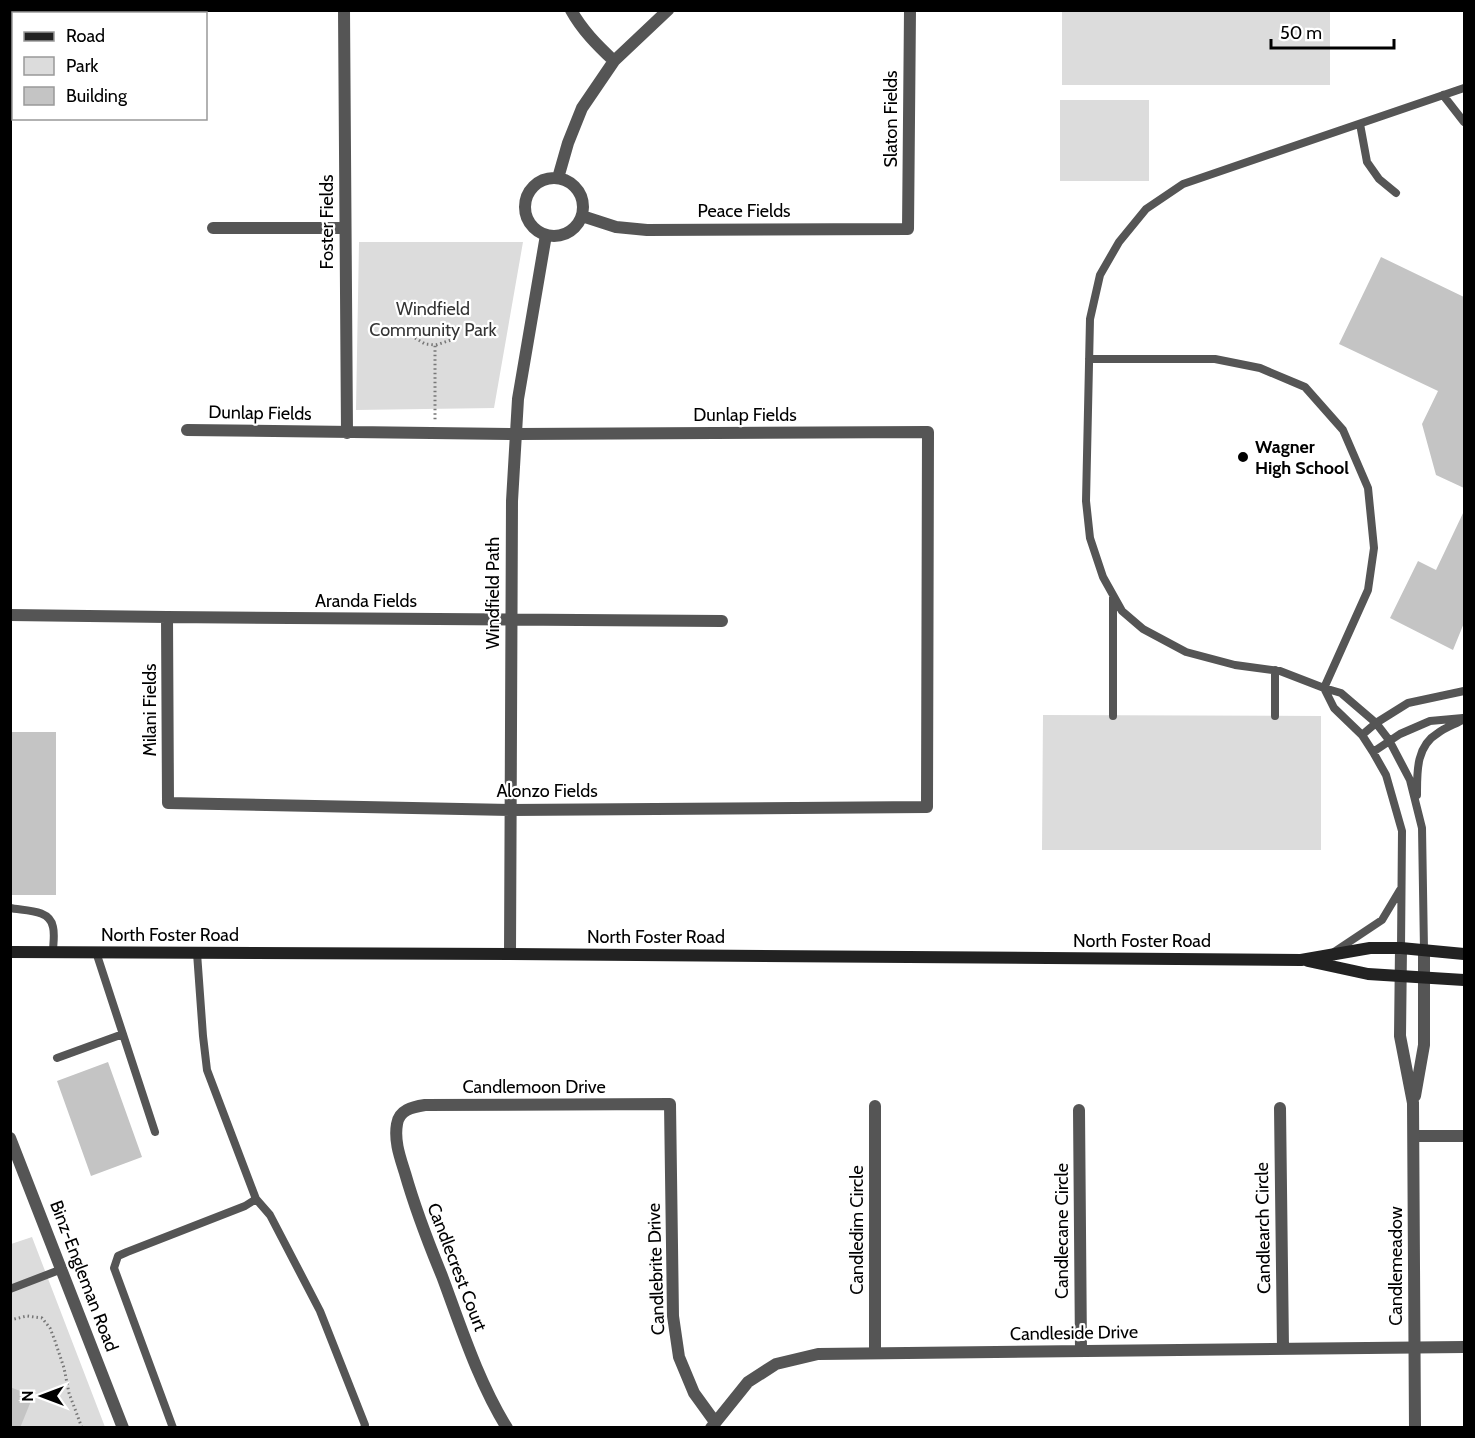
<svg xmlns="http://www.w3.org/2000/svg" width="1475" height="1438" viewBox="0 0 1475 1438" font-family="Cabin,sans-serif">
  <rect width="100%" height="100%" fill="#fff"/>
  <path fill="#dcdcdc" d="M1062,11H1330V85H1062Z
    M1060,100H1149V181H1060Z
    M359,242H523L494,408L356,410Z
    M1043,715L1321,716V850H1042Z
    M32,1237L105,1427L11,1428V1244Z"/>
  <path fill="#c4c4c4" d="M1381,257L1464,297V488L1436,475L1422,424L1438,391L1339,344Z
    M1464,511V623L1453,650L1390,618L1418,561L1436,570Z
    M10,732H56V895H10Z
    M108,1062L142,1157L91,1176L57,1081Z
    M10,1387L33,1396L20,1428H10Z"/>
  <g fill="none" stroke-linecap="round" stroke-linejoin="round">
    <path stroke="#777" stroke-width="3" stroke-dasharray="1.5 3" stroke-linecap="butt" d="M415,338L425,344L435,345V420
      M436,345L451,340
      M10,1320L27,1316L42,1318L50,1328L55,1341L64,1368L69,1393L82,1428"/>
    <path stroke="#555" stroke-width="8" d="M1443,95L1464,122
      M1360,124L1367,162L1379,179L1396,193
      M1089,359H1215L1260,368L1305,387L1343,430L1368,488L1374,548L1368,590L1324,688
      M1113,597V716
      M1275,670V716
      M1324,688L1334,708L1362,735L1373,752L1386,775L1402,831L1401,948
      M1362,735L1376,723L1408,703L1464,691
      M1373,752L1400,734L1430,721L1463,718
      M1417,795C1417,772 1416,746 1438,733C1446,727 1456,724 1464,719
      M10,908C25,911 50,909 53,927C55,935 53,944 53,952
      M1424,950L1422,828L1410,780L1389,740L1376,723L1341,693L1324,688L1280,671L1235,665L1186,652L1143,629L1122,611L1103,577L1090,538L1086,501L1090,319L1100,275L1119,242L1146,209L1183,184L1464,88
      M96,952L155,1132
      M1334,952L1382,920L1400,890
      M197,953L203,1036L207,1070L256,1199L270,1215L320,1311L365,1425L364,1428
      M57,1058L123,1034
      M10,1289L62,1269
      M173,1428L114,1268L118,1256L127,1252L245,1206L256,1199"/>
    <path stroke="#555" stroke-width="12" d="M116,10V14
      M344,10L347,433
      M571,10C582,30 597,45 614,61
      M178,14L195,10
      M10,63L14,62
      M558,178L568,143L582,108L614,61L668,10
      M525 207a29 29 0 1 1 58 0a29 29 0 1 1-58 0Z
      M582,216L616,227L647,230L908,229L910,10
      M213,228H344
      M10,615L167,617L722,621
      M167,617L168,803L511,810L927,807L928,432L517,434L187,430
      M510,954L512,501L518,399L546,235
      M1280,1108L1283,1348
      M1079,1110L1081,1351
      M1414,1136H1464
      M875,1353V1106
      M507,1428C478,1381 461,1327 442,1276C428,1242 415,1208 405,1173C400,1157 394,1141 397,1124C399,1110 412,1107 425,1105L670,1104L673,1316L679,1357L694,1393L715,1422
      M711,1428L748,1382L776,1364L818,1354L1464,1347"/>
    <path stroke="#555" stroke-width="12" d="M1401,948L1400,1036L1413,1103L1415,1428
      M1415,1096L1424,1045V950
      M10,1138L123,1428"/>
    <path stroke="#222" stroke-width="12" d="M10,952L510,954L1301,960L1370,948H1401L1464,954
      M1308,961L1368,974L1464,980"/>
  </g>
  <circle fill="#000" stroke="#fff" stroke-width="2" cx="1243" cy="457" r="6"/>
  <g text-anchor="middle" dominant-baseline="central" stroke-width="4.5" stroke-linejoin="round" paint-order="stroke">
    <g font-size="18" fill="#000" stroke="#fff">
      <text transform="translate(891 119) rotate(-90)">Slaton Fields</text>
      <text x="744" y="211">Peace Fields</text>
      <text transform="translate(327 222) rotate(-90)">Foster Fields</text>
      <text transform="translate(260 413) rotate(1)">Dunlap Fields</text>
      <text x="745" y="415">Dunlap Fields</text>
      <text transform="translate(493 593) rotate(-90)">Windfield Path</text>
      <text x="366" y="601">Aranda Fields</text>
      <text transform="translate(150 710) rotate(-90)">Milani Fields</text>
      <text x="547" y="791">Alonzo Fields</text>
      <text x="170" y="935">North Foster Road</text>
      <text x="656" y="937">North Foster Road</text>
      <text x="1142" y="941">North Foster Road</text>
      <text x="534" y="1087">Candlemoon Drive</text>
      <text transform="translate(1263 1228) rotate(-91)">Candlearch Circle</text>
      <text transform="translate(857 1230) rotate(-90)">Candledim Circle</text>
      <text transform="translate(1062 1231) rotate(-90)">Candlecane Circle</text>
      <text transform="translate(1396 1266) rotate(-90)">Candlemeadow</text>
      <text transform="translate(457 1267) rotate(69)">Candlecrest Court</text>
      <text transform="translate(656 1269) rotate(-92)">Candlebrite Drive</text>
      <text transform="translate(84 1276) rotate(69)">Binz-Engleman Road</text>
      <text transform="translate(1074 1333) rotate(-1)">Candleside Drive</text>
    </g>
    <g font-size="18" fill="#333" stroke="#fff">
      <text x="433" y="309">Windfield<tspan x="433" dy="21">Community Park</tspan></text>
    </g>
    <g font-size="18" font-weight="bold" fill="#000" stroke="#fff" text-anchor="start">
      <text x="1255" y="447">Wagner<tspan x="1255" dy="21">High School</tspan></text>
    </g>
  </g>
  <rect width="1475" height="1438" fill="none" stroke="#000000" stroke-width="24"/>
  <rect x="12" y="12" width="195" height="108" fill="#ffffff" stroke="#999999" stroke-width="1.5"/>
  <rect x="24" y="32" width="30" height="9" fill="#222222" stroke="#999999" stroke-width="1.5"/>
  <text x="66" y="42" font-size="18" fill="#000000">Road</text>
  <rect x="24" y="57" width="30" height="18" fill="#dcdcdc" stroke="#999999" stroke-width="1.5"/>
  <text x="66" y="72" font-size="18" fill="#000000">Park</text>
  <rect x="24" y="87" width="30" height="18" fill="#c4c4c4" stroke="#999999" stroke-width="1.5"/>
  <text x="66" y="102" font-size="18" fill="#000000">Building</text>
  <g transform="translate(42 1396) rotate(270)" stroke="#ffffff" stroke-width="4.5" paint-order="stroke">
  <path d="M0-4.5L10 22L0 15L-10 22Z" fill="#000000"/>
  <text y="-9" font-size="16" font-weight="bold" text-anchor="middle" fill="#000000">N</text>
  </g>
  <path d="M1271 39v9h123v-9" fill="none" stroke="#000000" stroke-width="3"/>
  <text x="1280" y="39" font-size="18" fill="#000000" stroke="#ffffff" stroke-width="4.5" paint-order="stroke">50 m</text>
</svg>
